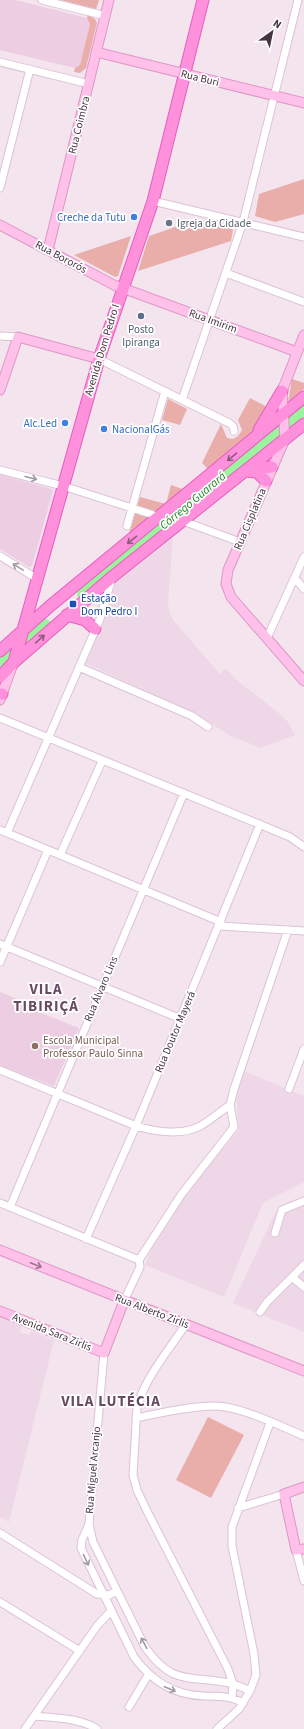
<svg xmlns="http://www.w3.org/2000/svg" width="304" height="1729" viewBox="0 0 304 1729" font-family="'Source Sans 3',sans-serif">
  <rect width="100%" height="100%" fill="#f3e4ee"/>
  <path fill="#eed8e8" d="M173,536L168,603L169,610L173,620L221,675L225,668L238,681L280,714L288,722L295,735L261,748L229,735L195,713L85,663L104,620L116,582Z
    M244,1071L304,1096V1182L263,1203L224,1297L145,1265L159,1232L182,1196L239,1130L236,1097Z
    M304,1202V1332L233,1303L274,1215Z
    M0,1317L22,1325L20,1332L29,1335L31,1331L54,1340L9,1522L0,1517Z"/>
  <path fill="#edcde2" d="M0,0H15L87,18L90,24L80,65L75,68L0,50Z
    M0,475L52,489L53,491L32,566L29,567L0,549Z
    M0,992L37,1007L36,1011L79,1028L54,1086L0,1065Z"/>
  <path fill="#e9adaa" d="M61,0H99L96,9Z
    M88,15L95,19L97,23L86,68L80,73L74,72L75,68L80,65L90,24L87,18Z
    M304,179V214L275,222L255,216L259,194Z
    M193,221L231,228L233,230L231,241L138,271L149,236Z
    M131,236L118,276L115,277L74,255Z
    M292,379L304,383V389L288,402Z
    M250,398L269,408L252,433L208,469L202,463L221,424L227,438L233,439L238,436L242,430L238,420Z
    M168,399L187,409L180,425L162,420Z
    M171,485L185,490L128,537L140,497L166,504Z
    M208,1417L244,1435L211,1498L176,1480Z"/>
  <g fill="none" stroke-linecap="round" stroke-linejoin="round">
    <path stroke="#9cf39d" stroke-width="12" d="M83,594L304,409
      M0,664L45,625"/>
    <g stroke="#dcc3d6" stroke-width="9">
      <path id="street" d="M42,0L106,16
        M0,62L89,84
        M0,188L30,69
        M153,201L304,237
        M226,273L304,302
        M0,336L18,337
        M99,359L229,423L233,426L234,431
        M182,400L243,222L298,0
        M0,470L63,486L160,517
        M183,521L240,542
        M127,526L165,391
        M0,556L36,578
        M295,578L304,589
        M267,638L304,557
        M79,667L192,716L208,727
        M0,718L266,827L290,837L304,847
        M0,830L221,922
        M7,833L100,619L112,578
        M60,855L102,761
        M220,926L304,931
        M0,944L181,1019
        M0,962L48,850
        M0,1070L136,1126C156,1132 184,1136 202,1125C212,1119 221,1111 230,1105
        M289,1089L304,1049
        M0,1203L139,1260
        M10,1207L184,793
        M275,1233L282,1210L304,1201
        M86,1239L136,1126L260,824
        M292,1277L304,1287
        M124,1301L140,1267L139,1260L181,1195L234,1127L230,1105L234,1089L288,930
        M260,1312L267,1302L304,1265
        M186,1324C169,1350 146,1376 137,1407L133,1475L137,1490L147,1511L228,1669L233,1684L232,1698
        M104,1353L89,1524L93,1542L145,1647C171,1684 186,1676 224,1682C233,1683 242,1687 250,1691
        M136,1418C162,1413 189,1406 215,1406C240,1406 280,1426 304,1436
        M238,1508L284,1494
        M89,1524L82,1540L81,1548L134,1657C152,1682 174,1695 204,1696C218,1696 231,1696 243,1703
        M0,1533L97,1594L109,1595L117,1591
        M296,1550L304,1581
        M0,1602L80,1651
        M129,1707L148,1675
        M35,1716C56,1718 80,1718 97,1729
        M25,1729L97,1626L111,1611
        M217,1729L239,1709L250,1691L256,1675L254,1654L232,1546V1527L270,1423"/>
    </g>
    <g stroke="#de97c6" stroke-width="11">
      <path id="secondary" d="M96,52L304,103
        M0,225L114,285L297,352
        M48,250L109,0
        M304,335L282,391L285,439L228,570L226,584L231,597L304,681
        M0,390L18,337L99,359
        M0,700L13,664
        M0,1250C101,1291 203,1331 304,1371
        M0,1311L104,1353L124,1301
        M304,1487L284,1494L296,1550L304,1549"/>
    </g>
    <g stroke="#e85cbe" stroke-width="13">
      <path id="primary" d="M259,430L282,391
        M250,469L272,467
        M245,471L257,472L266,481
        M67,615L85,620L95,629
        M0,651L50,606L304,397
        M14,662L99,359L153,201L203,0
        M0,677L14,662L112,577L304,424
        M0,694H2"/>
    </g>
    <use href="#street" stroke="#fff" stroke-width="7"/>
    <use href="#secondary" stroke="#ffc1e9" stroke-width="9"/>
    <use href="#primary" stroke="#ff90dc" stroke-width="11"/>
  </g>
  <defs><path id="oneway-shaft" d="M-6 0H5M1.5-3L5.5 0L1.5 3" fill="none" stroke-width="1.6" stroke-linecap="round" stroke-linejoin="round"/></defs>
  <g stroke="#8f587f">
    <use href="#oneway-shaft" transform="translate(232 457) rotate(140)"/>
    <use href="#oneway-shaft" transform="translate(132 540) rotate(141)"/>
    <use href="#oneway-shaft" transform="translate(40 639) rotate(-42)"/>
  </g>
  <g stroke="#a299a0">
    <use href="#oneway-shaft" transform="translate(31 478) rotate(14)"/>
    <use href="#oneway-shaft" transform="translate(18 567) rotate(-149)"/>
    <use href="#oneway-shaft" transform="translate(86 1560) rotate(65)"/>
    <use href="#oneway-shaft" transform="translate(144 1643) rotate(-118)"/>
    <use href="#oneway-shaft" transform="translate(170 1689) rotate(23)"/>
  </g>
  <use stroke="#99738d" href="#oneway-shaft" transform="translate(36 1265) rotate(22)"/>
  <g fill="#3f7fe0" stroke="#fff" stroke-width="1.5">
    <circle cx="134" cy="217" r="4"/>
    <circle cx="65" cy="423" r="4"/>
    <circle cx="104" cy="429" r="4"/>
  </g>
  <circle fill="#6b7280" stroke="#fff" stroke-width="1.5" cx="169" cy="223" r="4"/>
  <circle fill="#5c6f8a" stroke="#fff" stroke-width="1.5" cx="141" cy="316" r="4"/>
  <rect fill="#1a4fb4" stroke="#fff" stroke-width="1.5" x="69" y="600" width="8" height="8" rx="2"/>
  <circle fill="#8d6e63" stroke="#fff" stroke-width="1.5" cx="35" cy="1046" r="4"/>
  <g text-anchor="middle" dominant-baseline="central" stroke-width="3.5" stroke-linejoin="round" paint-order="stroke">
    <g font-size="11" fill="#453341" stroke="#fff">
      <text transform="translate(200 78) rotate(14)">Rua Buri</text>
      <text transform="translate(79 125) rotate(-76)">Rua Coimbra</text>
      <text transform="translate(61 257) rotate(28)">Rua Bororós</text>
      <text transform="translate(213 321) rotate(20)">Rua Imirim</text>
      <text transform="translate(102 350) rotate(-73)">Avenida Dom Pedro I</text>
      <text transform="translate(250 519) rotate(-67)">Rua Cisplatina</text>
      <text transform="translate(101 989) rotate(-67)">Rua Álvaro Lins</text>
      <text transform="translate(175 1032) rotate(-67)">Rua Doutor Mayerá</text>
      <text transform="translate(152 1311) rotate(21)">Rua Alberto Zirlis</text>
      <text transform="translate(52 1332) rotate(22)">Avenida Sara Zirlis</text>
      <text transform="translate(93 1470) rotate(-85)">Rua Miguel Arcanjo</text>
    </g>
    <g font-size="11" fill="#366cbe" stroke="#fff" text-anchor="end">
      <text x="126" y="217">Creche da Tutu</text>
      <text x="57" y="423">Alc.Led</text>
      <text x="112" y="429" text-anchor="start">NacionalGás</text>
    </g>
    <g font-size="11" fill="#5b616d" stroke="#fff" text-anchor="start">
      <text x="177" y="223">Igreja da Cidade</text>
    </g>
    <g font-size="11" fill="#4e5e75" stroke="#fff">
      <text x="141" y="329">Posto<tspan x="141" dy="13">Ipiranga</tspan></text>
    </g>
    <g font-size="11" fill="#164399" stroke="#fff" text-anchor="start">
      <text x="81" y="598">Estação<tspan x="81" dy="13">Dom Pedro I</tspan></text>
    </g>
    <g font-size="11" fill="#785e54" stroke="#fff" text-anchor="start">
      <text x="43" y="1040">Escola Municipal<tspan x="43" dy="13">Professor Paulo Sinna</tspan></text>
    </g>
    <g font-size="12" font-style="italic" fill="#228424" stroke="#fff">
      <text transform="translate(193 501) rotate(-40)">Córrego Guarará</text>
    </g>
    <g font-size="15" font-weight="bold" letter-spacing="1" fill="#684a62" stroke="#fff">
      <text x="46" y="989">VILA<tspan x="46" dy="17">TIBIRIÇÁ</tspan></text>
      <text x="111" y="1401">VILA LUTÉCIA</text>
    </g>
  </g>
  <g transform="translate(272 32) rotate(33)" stroke="#ffffff" stroke-width="3" paint-order="stroke">
  <path d="M0-3L7 15L0 10L-7 15Z" fill="#453341"/>
  <text y="-6" font-size="11" font-weight="bold" text-anchor="middle" fill="#453341">N</text>
  </g>
</svg>
